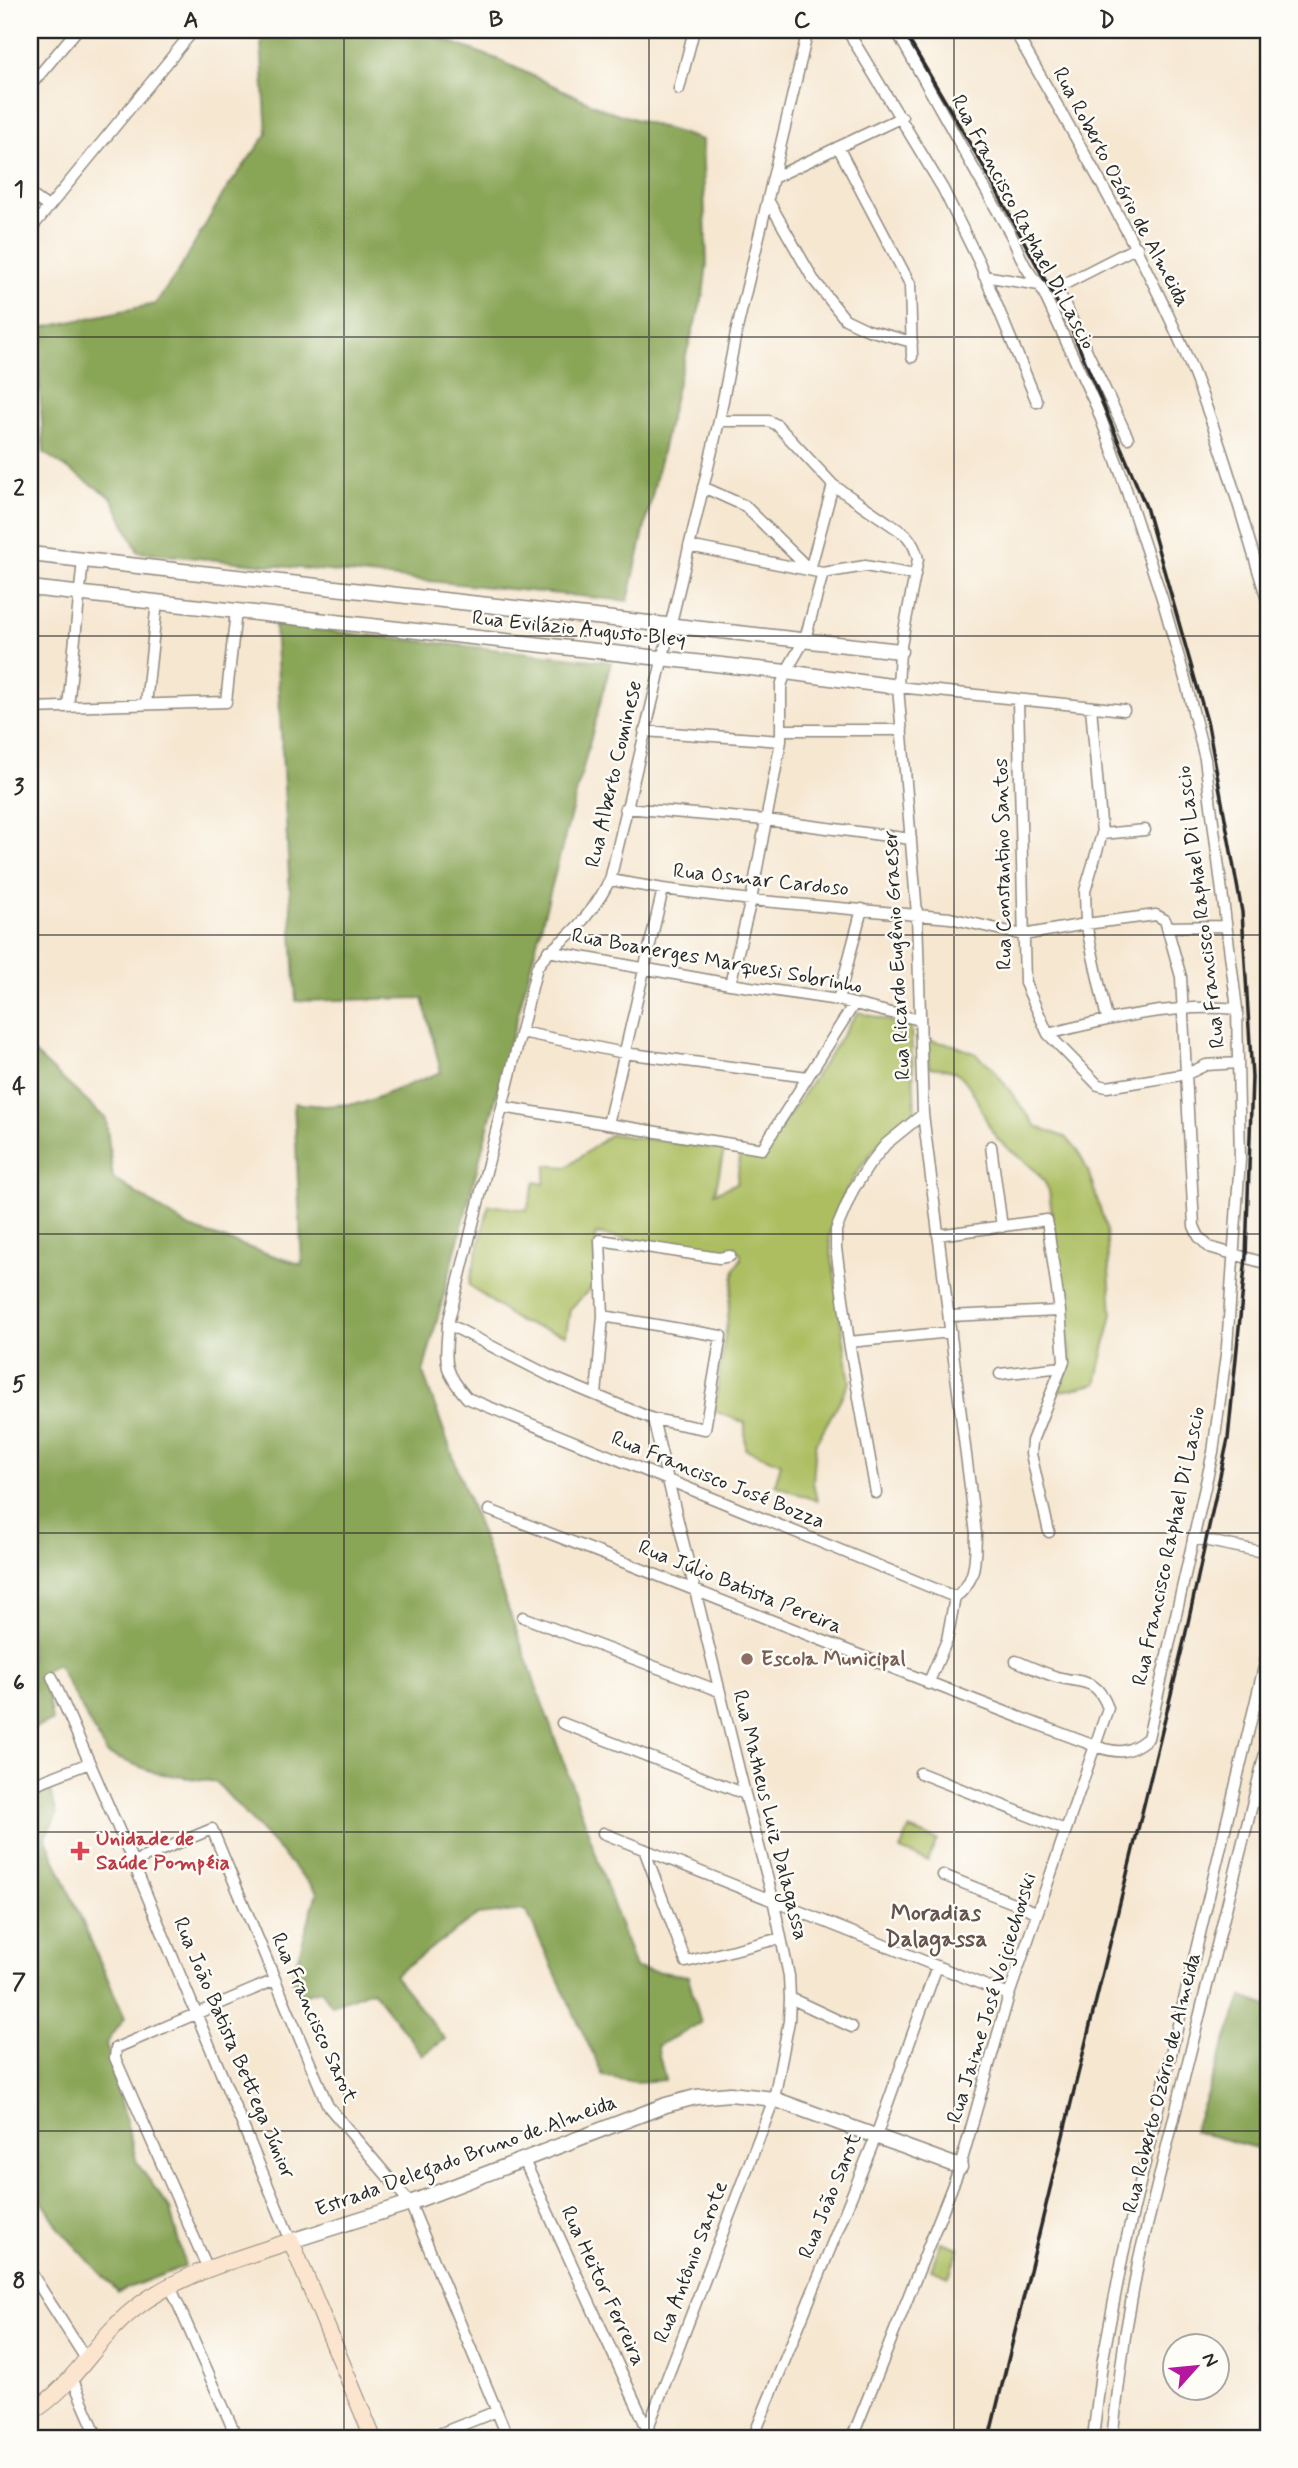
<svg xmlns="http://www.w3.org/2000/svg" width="1298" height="2468" viewBox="0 0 1298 2468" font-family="Mynerve,sans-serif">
  <rect width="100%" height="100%" fill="#fdfcf7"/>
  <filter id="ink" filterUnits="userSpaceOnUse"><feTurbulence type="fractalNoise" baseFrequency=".0143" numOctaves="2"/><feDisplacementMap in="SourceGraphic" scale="14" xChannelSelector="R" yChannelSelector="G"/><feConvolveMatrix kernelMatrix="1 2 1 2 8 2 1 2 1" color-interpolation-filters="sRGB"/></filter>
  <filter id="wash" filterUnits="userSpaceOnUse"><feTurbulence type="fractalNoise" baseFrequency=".00686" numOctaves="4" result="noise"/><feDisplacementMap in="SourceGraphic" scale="28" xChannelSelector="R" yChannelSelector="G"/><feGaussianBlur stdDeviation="1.57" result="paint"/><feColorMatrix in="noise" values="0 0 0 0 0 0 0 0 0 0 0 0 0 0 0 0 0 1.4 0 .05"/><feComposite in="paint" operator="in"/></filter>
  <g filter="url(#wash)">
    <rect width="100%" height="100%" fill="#f6e7d1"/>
    <path fill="#acbe61" stroke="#6c7446" stroke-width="2" d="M858,1012L911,1027L915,1112C903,1123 888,1133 878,1145C856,1170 837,1203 829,1236L850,1382L816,1443L813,1482L817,1501L775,1485L781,1463L745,1449V1423L714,1411L735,1268L741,1259V1254L736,1249H728L719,1255L596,1234L595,1284L570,1309L566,1335L519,1322L469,1285L489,1205L527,1210L535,1182L544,1184L547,1165L567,1167L611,1134L724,1150L715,1193L737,1183L740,1153L763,1154Z
      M926,1040L954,1045L976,1054L992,1067L1036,1126L1067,1138L1078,1151L1088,1171L1106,1227L1112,1314L1096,1384L1058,1392L1068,1371L1070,1358L1049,1191C1039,1165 1013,1157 996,1137C982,1118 977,1091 960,1075C951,1068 939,1068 929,1067Z
      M909,1829L937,1840L928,1861L900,1850Z
      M941,2242L959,2248L949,2276L931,2269Z"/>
    <path fill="#89a557" stroke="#5a6841" stroke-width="2" d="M272,30H418L497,59L603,109L702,140L707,263L703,296L678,382L628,601L138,552L112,498L44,453L36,329L155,304L180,269L223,194L267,134L261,42Z
      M275,625L611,662L423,1373L573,1788L635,1968L688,1976L701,2023L657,2046L665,2080L635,2082L603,2076L526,1910L478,1915L394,1975L445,2039L423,2055L372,1990L332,2005L321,1990L301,1995L292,1978L317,1892L216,1782L156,1773L107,1754L57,1664L44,1671L52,1721L30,1730V1049L106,1119L113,1178L190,1228L302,1265L294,1103L324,1106L363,1103L441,1072L423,998L296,1001Z
      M50,1790L57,1814L45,1837L125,2018L106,2044L137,2163L170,2209L185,2266L118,2292L61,2231L30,2182V1797Z
      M1242,1997L1268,2006V2151L1193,2131Z
      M1268,2261V2329L1253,2326Z"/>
  </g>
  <g filter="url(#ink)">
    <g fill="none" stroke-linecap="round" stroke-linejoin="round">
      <g stroke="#90897e" stroke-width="13">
        <path id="minor" d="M808,30L736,333L719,421L610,880C600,899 588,916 573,931C559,945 548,950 537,967L448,1324C446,1361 441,1368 467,1398L955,1597
          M847,30L943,189L979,262L1037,402
          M1014,30C1074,135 1136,239 1184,350C1219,432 1242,518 1268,603
          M30,86L77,30
          M679,89L694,30
          M838,147L910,284L912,357
          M773,178L902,117
          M30,194L48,207
          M768,200L813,279L845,319L868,330L912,342
          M30,230L194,30
          M984,276L1057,288L1137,247
          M1057,288L1128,438
          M719,421H769L777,425L833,485L906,535C913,543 916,549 918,559L900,651L898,687L917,914L923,1114L976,1534C975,1559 977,1582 955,1597
          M703,487L745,506L810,570L833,485
          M689,546L823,573L865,566L915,575
          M898,687L1124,710
          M1018,700L1025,983L1048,1034L1098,1085L1107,1087L1187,1074L1206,1065L1238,1063
          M146,704L157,602
          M68,707L83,560
          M1091,707L1102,834L1085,891L1086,924L1107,1019
          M30,708L226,702L236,611
          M782,730H902
          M644,731L781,741
          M625,808L766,820L911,839
          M1102,834L1145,830
          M610,880L663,889L751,900L950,918L1023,935L1086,924L1156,915L1165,920L1181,977L1194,1226L1199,1237L1209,1247L1268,1264
          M1168,927L1225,926
          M548,951L730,984L838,1000L920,1020
          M730,984L751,900L781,741V686L786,672L805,639L823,573
          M838,1000L862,909
          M521,1032L624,1053L808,1077
          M1048,1034C1106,1019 1177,1003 1237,1009
          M502,1107L762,1149L854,1004
          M608,1124L663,889
          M991,1146L1002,1227
          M938,1235L1047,1220L1060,1311L1064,1361L1032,1441L1031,1454L1049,1532
          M949,1316L1060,1311
          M448,1324L552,1377L653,1419L705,1429L721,1336L603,1316
          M849,1342L951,1332
          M1000,1374L1062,1367
          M596,1395L603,1316L600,1240L719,1258L730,1256
          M876,1493L849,1342L836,1248V1230L853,1190L869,1165L886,1144L923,1114
          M489,1510C691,1587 892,1670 1095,1746C1119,1754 1128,1754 1148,1738L1213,1452L1227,1347L1240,1160L1237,1009L1205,759L1185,679L1162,598L1121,474L1097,408L1040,285C1024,270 1020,254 1011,235L896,30
          M1193,1538L1268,1553
          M523,1617L719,1691
          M52,1677L133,1862L291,2241
          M928,1684L947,1640L955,1597
          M562,1723L745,1794
          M920,1773L1065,1830
          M30,1786L89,1763
          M603,1833L1009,1995
          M644,1849L686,1962L781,1938
          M133,1862L212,1829L328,2106L410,2203L508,2438
          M943,1875L1036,1912
          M790,1998L852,2027
          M523,2158L648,2430
          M208,2269L115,2058L116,2048L275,1980
          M30,2271L86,2359
          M170,2286L237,2438
          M72,2378L98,2438
          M429,2438L497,2411
          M644,2438L774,2099L789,2021L790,1998L789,1976L773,1899L745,1794L653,1419
          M753,2438L876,2136L937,1966
          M852,2438L960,2167L1009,1995L1108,1708C1096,1677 1084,1684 1057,1677C1043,1673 1029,1666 1016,1661
          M1093,2438L1102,2364L1123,2254L1268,1650
          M1112,2438L1125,2336L1139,2258L1268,1741"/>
      </g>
      <g stroke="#90897e" stroke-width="17">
        <path id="tertiary" d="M30,554L900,651
          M30,588L786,672L898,687
          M291,2241L410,2203L666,2105L696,2097L730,2094L774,2099L960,2167"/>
      </g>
      <g stroke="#90897e" stroke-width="18">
        <path id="secondary" d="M30,2413C73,2388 94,2341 133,2310C177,2274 238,2259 291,2241L373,2438"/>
      </g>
      <use href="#minor" stroke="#fff" stroke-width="10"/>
      <use href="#tertiary" stroke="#fff" stroke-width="14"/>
      <use href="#secondary" stroke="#fce5cf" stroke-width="16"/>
      <path stroke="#2b2b2b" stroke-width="3.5" d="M903,30L981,162L1071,328L1146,507L1208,725L1242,912L1252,1077L1246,1257L1228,1439L1184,1641L989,2438"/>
    </g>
  </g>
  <path fill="none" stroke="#2b2b2b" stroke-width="2" stroke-opacity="0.55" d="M344,30V2438M649,30V2438M954,30V2438M30,337H1268M30,636H1268M30,935H1268M30,1234H1268M30,1533H1268M30,1832H1268M30,2131H1268"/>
  <circle fill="#8d6e63" stroke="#fdfcf7" stroke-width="2.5" cx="747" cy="1659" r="7"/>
  <path fill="#e0444e" stroke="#fdfcf7" stroke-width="2.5" d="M76.5 1840.5h7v7h7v7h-7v7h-7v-7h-7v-7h7z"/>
  <g text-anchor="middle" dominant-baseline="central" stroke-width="5" stroke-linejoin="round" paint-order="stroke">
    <g font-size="21" fill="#2b2b2b" stroke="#fdfcf7">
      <text transform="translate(1121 187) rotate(62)">Rua Roberto Ozório de Almeida</text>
      <text transform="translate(1023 222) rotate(62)">Rua Francisco Raphael Di Lascio</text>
      <text transform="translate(579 629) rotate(6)">Rua Evilázio Augusto Bley</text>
      <text transform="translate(614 774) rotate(-77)">Rua Alberto Cominese</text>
      <text transform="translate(1003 864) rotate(-91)">Rua Constantino Santos</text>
      <text transform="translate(761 880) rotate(6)">Rua Osmar Cardoso</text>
      <text transform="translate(1201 907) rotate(-97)">Rua Francisco Raphael Di Lascio</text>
      <text transform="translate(897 955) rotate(-93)">Rua Ricardo Eugênio Graeser</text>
      <text transform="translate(717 961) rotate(10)">Rua Boanerges Marquesi Sobrinho</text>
      <text transform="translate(718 1480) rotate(22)">Rua Francisco José Bozza</text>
      <text transform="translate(1169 1546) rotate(-78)">Rua Francisco Raphael Di Lascio</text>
      <text transform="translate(740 1587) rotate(22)">Rua Júlio Batista Pereira</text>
      <text transform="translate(770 1815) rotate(76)">Rua Matheus Luiz Dalagassa</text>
      <text transform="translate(992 1998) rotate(-73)">Rua Jaime José Vojciechovski</text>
      <text transform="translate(314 2018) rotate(66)">Rua Francisco Sarot</text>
      <text transform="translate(234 2048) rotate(67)">Rua João Batista Bettega Júnior</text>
      <text transform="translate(1162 2083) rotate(-76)">Rua Roberto Ozório de Almeida</text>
      <text transform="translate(466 2156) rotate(-20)">Estrada Delegado Bruno de Almeida</text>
      <text transform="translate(830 2196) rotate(-68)">Rua João Sarot</text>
      <text transform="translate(691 2262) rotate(-69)">Rua Antônio Sarote</text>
      <text transform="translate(603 2286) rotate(65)">Rua Heitor Ferreira</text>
    </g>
    <g font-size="21" font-weight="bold" fill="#785e54" stroke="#fdfcf7" text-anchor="start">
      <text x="761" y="1659">Escola Municipal</text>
    </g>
    <g font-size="21" font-weight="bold" fill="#be3a42" stroke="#fdfcf7" text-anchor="start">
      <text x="96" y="1839">Unidade de<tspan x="96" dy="24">Saúde Pompéia</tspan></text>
    </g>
    <g font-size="23" font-weight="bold" fill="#65534d" stroke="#fdfcf7">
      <text x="936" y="1914">Moradias<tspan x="936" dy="26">Dalagassa</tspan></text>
    </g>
  </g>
  <rect width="1298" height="2468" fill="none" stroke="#fdfcf7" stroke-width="77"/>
  <g transform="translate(1196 2367) rotate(63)"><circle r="33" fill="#fdfcf7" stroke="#a9a8a5" stroke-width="2"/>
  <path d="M0-5L12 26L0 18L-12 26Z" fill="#b5179e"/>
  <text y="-10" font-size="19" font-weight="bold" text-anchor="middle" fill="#2b2b2b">N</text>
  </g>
  <rect x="38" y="38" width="1222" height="2392" fill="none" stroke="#2b2b2b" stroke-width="2.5"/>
  <g font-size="23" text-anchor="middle" font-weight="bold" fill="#2b2b2b">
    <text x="191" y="27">A</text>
    <text x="496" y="27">B</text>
    <text x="802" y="27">C</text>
    <text x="1107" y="27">D</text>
    <text x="19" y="196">1</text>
    <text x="19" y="495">2</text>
    <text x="19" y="794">3</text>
    <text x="19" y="1093">4</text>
    <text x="19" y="1391">5</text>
    <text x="19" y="1690">6</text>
    <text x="19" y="1989">7</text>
    <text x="19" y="2288">8</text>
  </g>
</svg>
